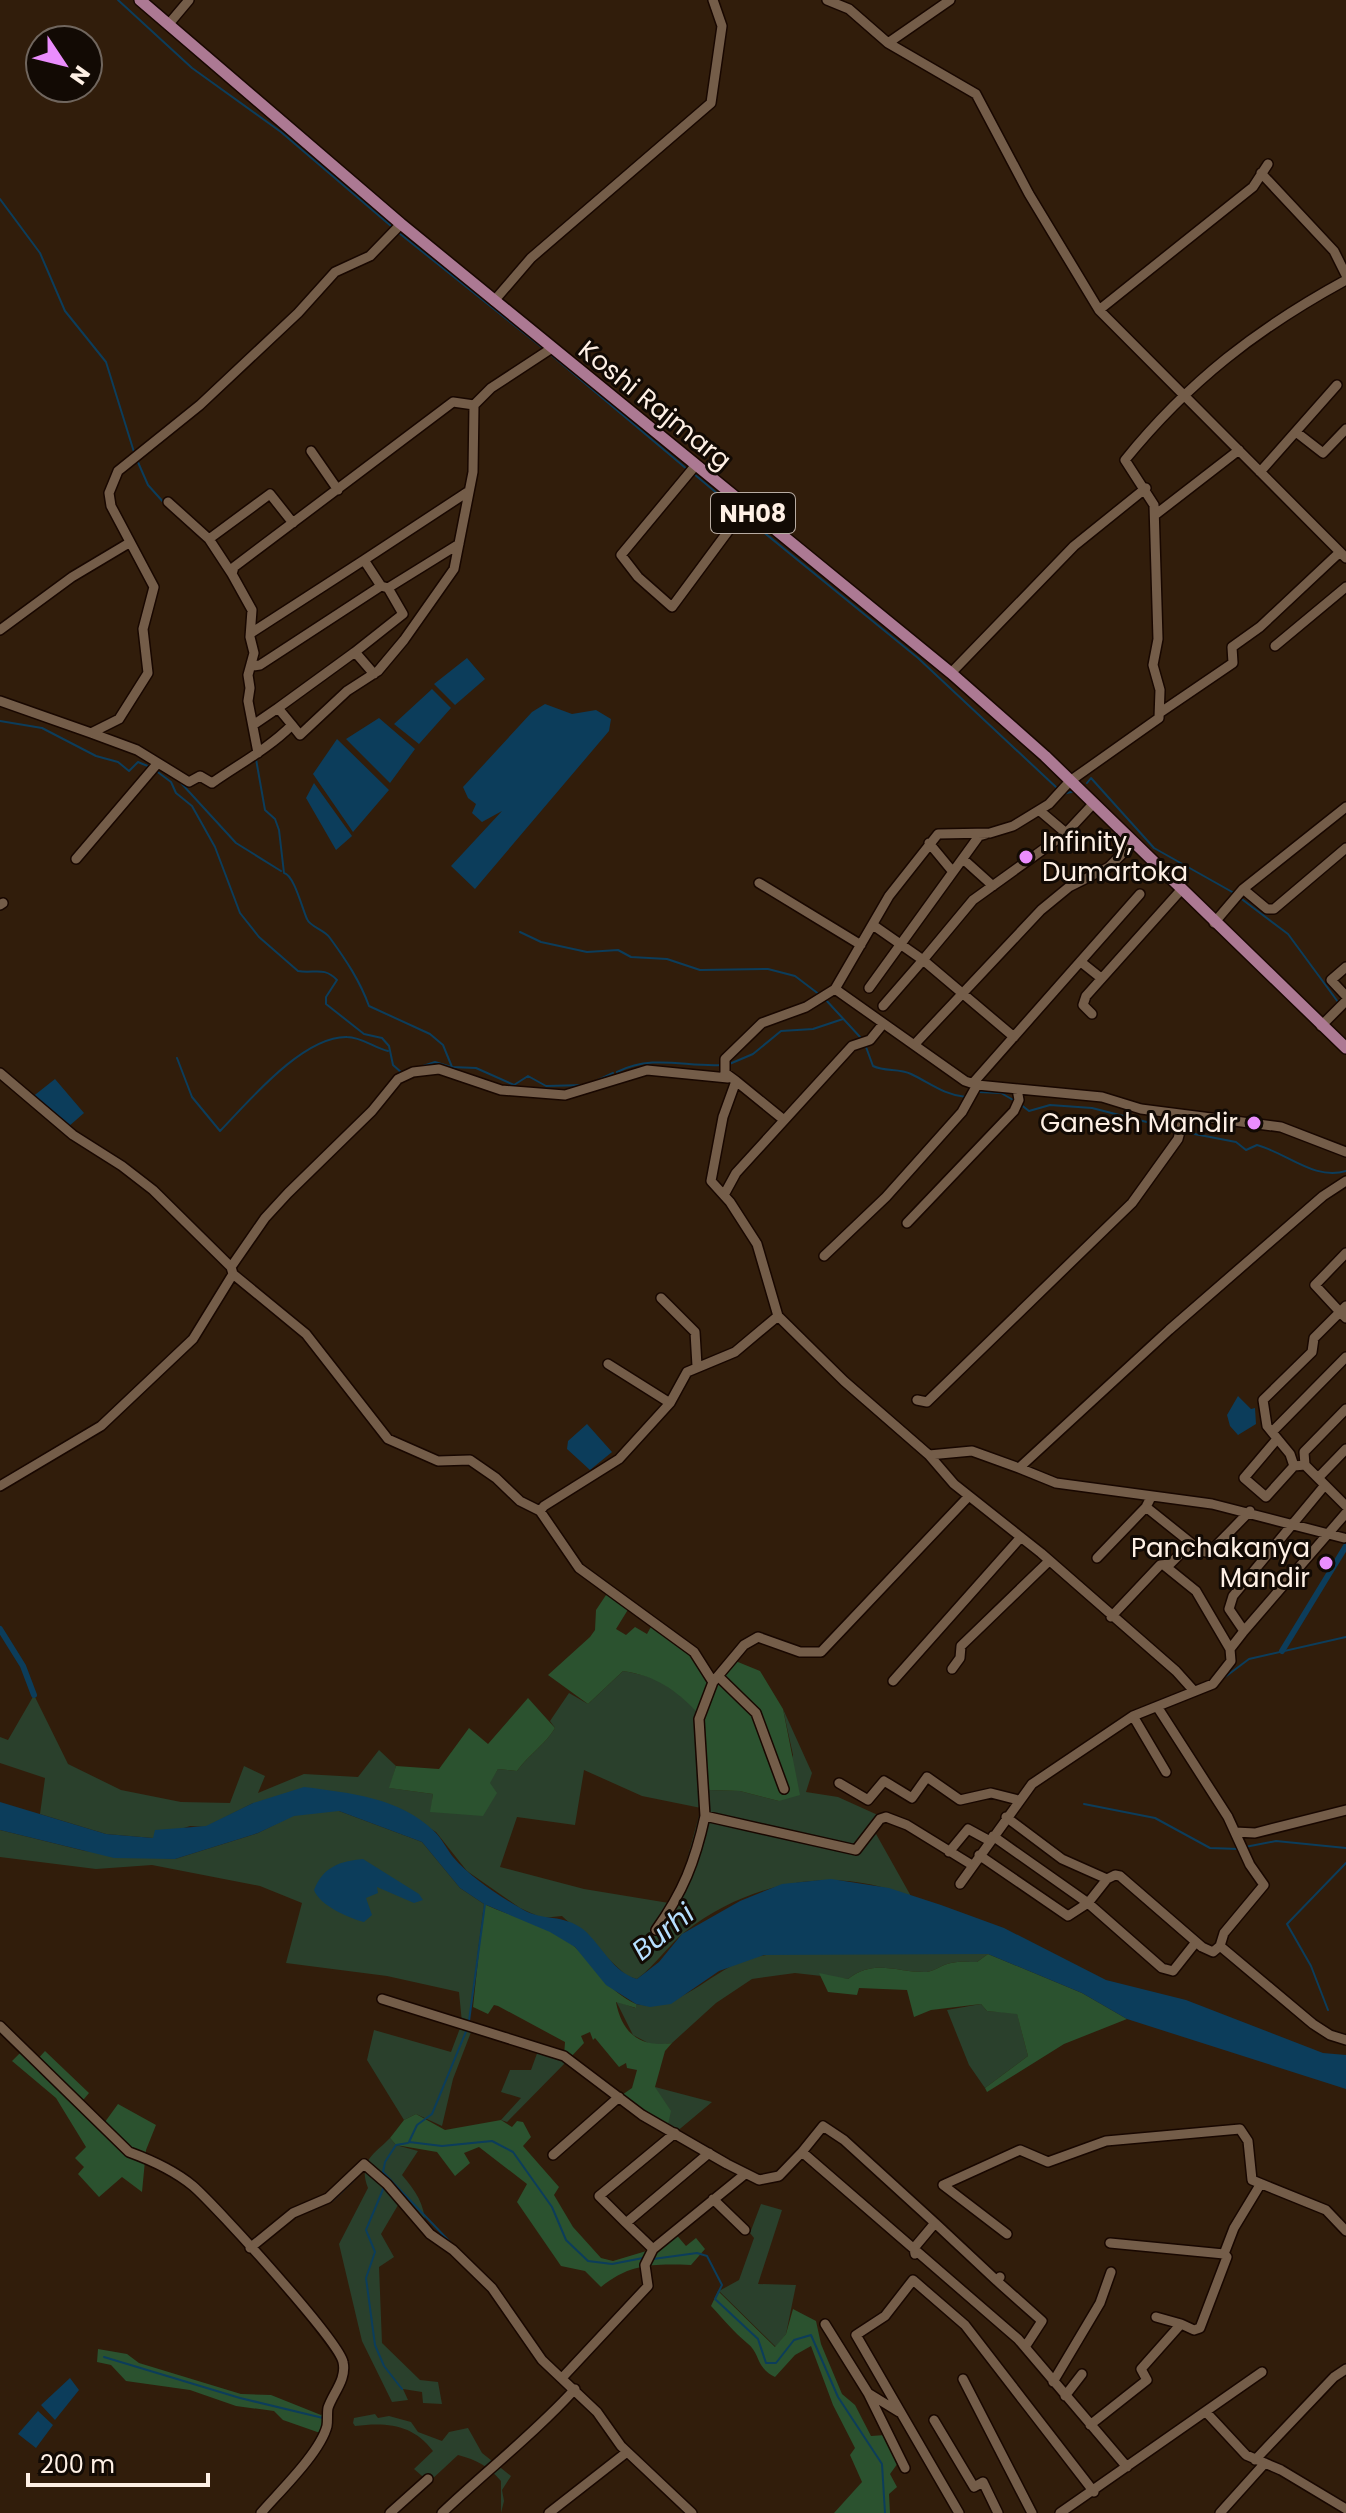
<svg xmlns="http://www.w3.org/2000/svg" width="1346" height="2513" viewBox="0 0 1346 2513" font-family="Poppins,sans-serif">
  <rect width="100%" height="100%" fill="#311d0b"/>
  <path fill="#2a402c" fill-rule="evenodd" d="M623,1671C649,1675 688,1687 698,1714C707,1736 707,1767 710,1790L740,1791L779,1801L793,1755L783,1709L812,1773L806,1792L838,1797L880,1816L871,1825L912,1898C837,1864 751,1881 686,1931C668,1945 656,1965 637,1979L627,1976L562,1916L542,1918L520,1908L467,1871L436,1832L391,1805L253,1803L206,1827L190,1826L153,1838L106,1834L40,1814L45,1778L0,1763V1737L8,1740L34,1695L68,1764L121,1790L181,1802L230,1803L244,1766L265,1776L258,1793L304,1774L358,1777L379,1750L396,1766L390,1788L433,1794L431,1812L489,1783L498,1769L517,1771C529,1754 545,1745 555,1728L550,1721L569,1693L588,1704ZM584,1770L642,1796L701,1808L675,1904L584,1889L500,1867L517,1817L575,1825Z
    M320,1810L339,1811L422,1842L460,1888L484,1904L469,2021L473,2027L453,2079L442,2126L416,2114L404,2120L367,2060L374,2030L451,2052L462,2023L459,1992L387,1976L286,1963L302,1903L260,1886L152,1865L96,1869L0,1857V1830L85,1851L175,1859L258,1833L292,1816Z
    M829,1952L988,1954L977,1962C969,1962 959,1961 951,1963C943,1964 935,1971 927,1972C898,1973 875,1958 848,1979L795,1973L752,1979L716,2003L672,2043L654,2046L633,2035L616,2001L635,2008L636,2004C678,2014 711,1970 748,1959C774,1951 803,1953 829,1952Z
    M981,2004L987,2011L1017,2013L1028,2056L985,2088L969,2065L947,2010Z
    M539,2048L569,2059L507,2122L501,2120L521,2098L501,2092L510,2070H531Z
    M655,2087L712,2102L675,2133L667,2129Z
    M390,2138L396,2145L418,2151L402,2175C416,2191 426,2206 425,2228L401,2200L381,2234L394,2257L379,2267L382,2343L420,2380L438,2382L442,2404L423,2403L422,2392L403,2389L408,2400L392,2402L362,2341L339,2244L368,2188C358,2162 372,2156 390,2138Z
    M761,2204L782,2210L758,2284L796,2285L786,2334L776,2347L719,2291L739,2280L754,2238L750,2233Z
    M375,2414L378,2418L389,2416L411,2422L418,2432L442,2441L449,2432L468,2428L482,2453L511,2476L502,2490L504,2501L501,2513V2481C488,2466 477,2460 458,2455L429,2482L414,2469L433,2451C413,2424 386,2422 355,2426L353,2423L354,2418Z"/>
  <path fill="#2b522f" d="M608,1592L629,1608L616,1629L626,1635L635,1627L647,1634L653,1623L688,1647L708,1681L733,1660L760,1671L783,1709L800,1795L779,1801L740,1791L710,1790L700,1784L698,1713C675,1689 656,1676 623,1671L588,1704L548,1675L590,1637L595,1630L596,1610Z
    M528,1698L555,1728C545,1745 529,1754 517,1771L498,1769L490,1783L497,1793L483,1816L430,1812L433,1794L389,1788L396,1766L439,1769L469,1728L488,1744Z
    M484,1904C513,1918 553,1925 576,1948C597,1969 608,1991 636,2004V2008L616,2002C622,2034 641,2048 672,2043L665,2051L655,2087L671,2111L667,2129L619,2097L632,2088L637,2070L627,2068L626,2063L619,2067L595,2038L593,2040L590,2032L581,2036L584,2043L569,2059L564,2056L565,2042L498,2006L494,2005L488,2014L473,2007Z
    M988,1954L1082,1993L1127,2019L1064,2044L987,2092L985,2088L1028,2056L1017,2014L987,2011L981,2004L931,2010L914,2017L907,1990L859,1988L857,1995L828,1992L819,1973L848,1979C875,1958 898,1973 927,1972C935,1971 943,1964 951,1963C959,1961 969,1962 977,1962Z
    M23,2050L36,2061L45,2051L89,2093L79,2105L102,2126L118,2104L156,2125L146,2150L142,2192L122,2177L99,2197L78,2174L84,2167L75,2158L86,2147L56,2098L12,2061Z
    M416,2114L445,2130L501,2120L512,2127L517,2121L523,2122L531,2137L523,2146L559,2187L554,2195L573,2227L601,2258L613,2261L653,2249L674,2232L686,2246L696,2238L705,2249L691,2265C654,2264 631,2263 601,2287L585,2271L561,2266L517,2202L527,2184L479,2147L464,2153L470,2163L455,2176L437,2152L396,2145L390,2138L404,2120Z
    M718,2291L775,2347L786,2334L793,2309L816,2321L821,2344L842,2394L855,2405L871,2436L885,2435L898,2463L890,2474L897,2487L889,2494L890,2513H834L862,2482L850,2455L855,2448L833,2405L811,2346L795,2355L775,2377C755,2367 761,2354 747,2343C733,2331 724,2320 711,2306Z
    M98,2349L127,2354L139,2363L241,2394L271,2395L321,2415L329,2408L323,2434L283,2420L274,2411L236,2406L190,2390L126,2381L111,2365L97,2362Z"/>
  <path fill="#0c3d5b" d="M467,658L485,679L455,705L434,684Z
    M432,689L451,708L419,744L394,724Z
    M545,704L572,714L596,710L611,719L609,731L475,889L451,866L502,811L482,822L472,813L476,804L468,798L463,787L532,712Z
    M379,718L415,749L390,783L346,739Z
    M337,739L389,790L353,832L313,774Z
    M314,783L352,836L336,850L306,798Z
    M55,1079L84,1113L68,1127L31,1098Z
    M1238,1396L1251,1409L1255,1408L1256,1424L1238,1435L1230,1426L1227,1415Z
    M587,1424L612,1452L590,1470L567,1449L568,1441Z
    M304,1787C350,1793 399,1797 435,1832C442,1839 447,1849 453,1857C470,1877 499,1896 522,1909C544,1922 562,1913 584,1930C602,1946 613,1972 637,1979L659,1962L682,1934L740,1901L782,1884L831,1879L889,1888L941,1905L1004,1928L1106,1980L1186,2000L1323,2053L1346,2055V2089L1127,2019L1082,1993L988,1954L764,1955L719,1971L671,2004L650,2007L636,2004L606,1985L575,1947L550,1932L484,1904L460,1888L422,1842L339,1811L294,1816L258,1833L175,1859L114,1858L0,1830V1802L106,1834L153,1838L155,1830L206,1826L253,1803Z
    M363,1859L419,1894L423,1900L414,1903L377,1887L378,1893L366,1898L372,1915L364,1922C349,1918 320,1906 314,1890C323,1867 340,1861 363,1859Z
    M70,2378L79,2390L55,2420L41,2405Z
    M38,2411L53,2425L36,2448L18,2434Z"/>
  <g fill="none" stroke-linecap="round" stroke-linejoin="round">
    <path stroke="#0c3d5b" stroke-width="2" d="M118,0L192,68L281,132L391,226
      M0,199L40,253L65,311L106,362L134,452
      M399,233L544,349
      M549,353L688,470
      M137,460L148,485L165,504
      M694,474L738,511
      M745,517L918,658L1057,788
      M0,721L42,728L96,756L118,762L129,771L138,762L150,767
      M256,759L265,810L275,819L279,830L284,873C294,875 302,908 307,919C310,927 325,930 330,938C346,960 360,981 369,1006L430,1034L443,1045L452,1067L476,1068L514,1085L528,1076L546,1086L586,1085
      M155,770L171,782L176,793L192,806L215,847L240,913L259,937L298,971C314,974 324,966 337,980L326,997V1004L364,1034L382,1038L389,1046L393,1065L402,1073
      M181,783L236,843L281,871
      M1087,783L1091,778L1154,848L1234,893
      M1063,794L1075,791
      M1239,897L1288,934L1338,1002
      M520,932L541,942L587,952L618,950L631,957L667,959L700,970L768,969L795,976L820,995
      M825,999L861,1038
      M866,1047L873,1066C885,1072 899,1068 911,1074C930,1083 944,1095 966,1097
      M177,1058L192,1097L220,1131C249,1101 303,1036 347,1037C362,1037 374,1048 388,1051
      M727,1065L753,1054L781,1031L813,1029L843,1019
      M423,1066L435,1062L451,1067
      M617,1072C654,1054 684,1067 721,1065
      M596,1081L613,1073
      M979,1092L1001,1093L1015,1101
      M1020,1104L1029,1111L1050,1105L1092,1108L1178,1130
      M1184,1132L1236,1142L1246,1150L1257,1145C1287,1153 1315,1181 1346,1171
      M1221,1680L1249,1659L1346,1637
      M1084,1804L1155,1818L1210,1848L1239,1849
      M1245,1847L1276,1841L1346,1848
      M1328,2010L1311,1966L1287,1924L1346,1863
      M469,2021L485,1904
      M467,2029L432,2114L417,2125L409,2142L442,2146L492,2141L513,2152L552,2207L566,2240L588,2261L612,2264L643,2258
      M408,2143L396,2145L385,2162L383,2172L451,2243
      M384,2187L366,2230L375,2252L366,2278L375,2345L384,2366L402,2389
      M320,2206L333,2200L354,2180
      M653,2259L697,2253L707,2256L722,2285L715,2299L758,2339L766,2363H776L794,2340L811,2335L838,2397L882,2464L885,2513
      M104,2357L240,2398L323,2418
      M625,2456L635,2465"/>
    <path stroke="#0c3d5b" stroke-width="6" d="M0,1629L23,1666L34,1695
      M1282,1651L1346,1546"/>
    <g stroke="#180700" stroke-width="12">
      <path id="minor" d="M827,0L849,9L888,43L976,94L1029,194L1099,310L1346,558
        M168,25L189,0
        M888,43L950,0
        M1261,173L1334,251L1346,275
        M494,301L531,258L711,103L722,26L713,0
        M1099,310L1253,187L1268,164
        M1296,432L1323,453L1346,429
        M311,451L338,490
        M695,466L621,555L638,577L672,607L746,507
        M1260,472L1337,385
        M168,502L209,539
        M1155,515L1239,450
        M364,560L469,491
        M232,574L209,539L270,494L293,523
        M0,630L72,577L129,543
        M251,633L364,560L381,586
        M1275,646L1346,587
        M253,666L260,665L381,586L388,588L459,544
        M951,673L1074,546L1146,488
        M374,674L355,652L403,614L388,588
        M0,701L91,733L119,719L148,673L143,629L154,587L111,506L109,493L118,471L200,405L298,313L335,272L370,256L401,224
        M1161,712L1233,663L1232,647L1260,627L1340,552
        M253,725L278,708
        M292,725L278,708L355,652
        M91,733L137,750L189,782L200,776L212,783C239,764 268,749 292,725L300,735L347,691L378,671L404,640L454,569L473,472L474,405L491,388L552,348
        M258,753L248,701L250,688L248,675L254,653L250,637L252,610L232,574L234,567L453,402L474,405
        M1066,833L1093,804
        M929,843L953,872
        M76,859L157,764
        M963,859L993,886
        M759,883L861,945
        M1243,889L1267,909H1274L1346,848
        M0,905L3,903
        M1214,923L1243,889L1346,807
        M873,925L923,960L883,1006
        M1081,962L1101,978
        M1346,967L1331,980L1346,996
        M869,988L979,836L986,834
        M835,989L965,1081L977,1085L1102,1097L1141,1109L1281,1127L1346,1152
        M1092,1014L1083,1005L1086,996L1181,890
        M1321,1026L1346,1001
        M1014,1037L923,960L973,900L1066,833L1040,811
        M914,1045L1041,910L1069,887L1109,867L1133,843
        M0,1073L73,1135L122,1166L153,1190L231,1267
        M736,1081L784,1120
        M973,1083L1140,894
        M724,1195L736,1173L852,1046L870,1040L883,1024
        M907,1223L1014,1111L1019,1100L1017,1089
        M1346,1253L1315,1285L1340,1312L1346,1306
        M824,1256L886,1197L962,1112L977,1085
        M233,1274L306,1334L388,1439L438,1461L470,1460L496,1478L520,1501L540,1511
        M661,1298L695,1332L697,1366
        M778,1316L757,1244L730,1202L711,1181L723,1117L736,1081L725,1073V1059L762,1023L806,1007L835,989L889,896L938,834L990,833L1013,826L1049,804L1070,781L1159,718L1160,690L1153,665L1158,639L1154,505L1125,460C1189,381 1258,328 1346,280
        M608,1364L670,1403
        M917,1400L927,1402L1132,1203L1178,1139L1184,1116
        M1272,1432L1346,1357
        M1277,1439L1244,1478L1266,1497L1294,1466
        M929,1455L954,1484L1041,1553L1176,1671L1194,1691
        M1305,1465L1304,1452L1346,1409
        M1019,1468L1056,1483L1212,1504L1344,1538
        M1318,1478L1346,1449
        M1325,1485L1305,1465L1294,1466L1290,1454L1267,1426L1263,1400L1312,1352L1314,1338L1340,1312L1346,1318
        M0,1486L101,1426L193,1339L233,1274L231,1267L265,1218L288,1193L372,1111L398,1079L413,1072L439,1069L501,1090L565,1095L647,1070L728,1078
        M1346,1506L1325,1485L1233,1596L1229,1609L1244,1631L1346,1513
        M1146,1507L1191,1543
        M1097,1558L1146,1507L1151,1497
        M1165,1566L1196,1591L1230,1649
        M1111,1617L1160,1565L1170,1564L1191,1543L1205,1552L1211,1551L1250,1511
        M952,1669L960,1658L961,1646L1049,1561
        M719,1677L756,1713L784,1789
        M893,1681L1021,1537
        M713,1682L744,1645L758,1637L800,1652H821L969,1496
        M1158,1708L1228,1817L1250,1865L1264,1885L1224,1933L1220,1946
        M1133,1716L1166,1772
        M839,1783L868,1800L884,1781L912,1798L927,1777L960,1800L991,1793L1018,1800
        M705,1816L856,1850L880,1819L886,1817L907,1825L972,1865
        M1006,1817L1062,1859L1107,1879L1115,1875L1120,1876L1202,1947L1213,1952L1220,1946L1313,2024L1330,2035L1346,2040
        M1235,1832L1255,1833L1346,1810
        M993,1836L1088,1903L1162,1968L1173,1971L1196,1942
        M949,1852L968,1829L990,1841
        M979,1855L1068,1916L1088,1903L1107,1879
        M960,1884L1032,1784L1133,1716L1213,1684L1231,1661L1230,1649L1244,1631
        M656,1930C683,1892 695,1862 705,1816L699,1719L713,1682L694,1652L579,1568L540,1511L544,1506L619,1459L670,1403L687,1372L735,1352L778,1316L844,1381L929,1455L972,1451L1019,1468L1169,1330L1323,1196L1346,1181
        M382,1999L564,2056L642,2115L727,2164L759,2180L779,2176L802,2152L1018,2339L1127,2467
        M0,2026L129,2152C151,2160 175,2171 193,2186C216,2206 339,2341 343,2362C347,2379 333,2393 328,2408C327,2413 328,2420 327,2426C320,2453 279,2492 261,2513
        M802,2152L823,2126L844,2140L935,2223L914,2248L915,2254
        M553,2155L619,2097
        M713,2199L745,2230
        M626,2223L599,2196L675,2133
        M935,2223L997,2281
        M1007,2234L943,2185L1020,2150L1048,2162L1106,2141L1240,2129L1248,2141L1252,2180L1326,2210L1346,2231
        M1110,2243L1224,2254L1234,2228L1260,2185
        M250,2248L293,2213L328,2198L364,2164L387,2184L430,2234L453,2250L492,2288L542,2360L597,2412L621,2446L692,2513
        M653,2249L626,2223L709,2153
        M1000,2277L997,2281L1042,2321L1025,2347
        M1156,2317L1181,2324
        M825,2324L868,2393L899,2412
        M562,2378L648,2286L645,2265L653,2249L745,2174
        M963,2379L1032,2513
        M1053,2382L1100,2303L1111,2272
        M868,2393L905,2468
        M1065,2396L1082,2374
        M1206,2412L1246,2455L1281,2470L1346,2509
        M934,2420L974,2487L983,2482L998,2513
        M1090,2425L1147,2380L1141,2369L1181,2324L1194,2330L1200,2328L1227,2257L1224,2254
        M1255,2460L1334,2377L1346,2369
        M390,2513L428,2479
        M442,2513C486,2471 534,2434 575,2389
        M549,2513L627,2452
        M959,2513L856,2335L885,2316L913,2280L965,2325L1094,2492
        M1060,2513L1262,2372
        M1220,2513L1265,2463"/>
    </g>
    <g stroke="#180700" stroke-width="14">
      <path id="major" d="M140,0L401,224L951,673L1045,756L1346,1048"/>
    </g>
    <use href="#minor" stroke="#745d49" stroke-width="9"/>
    <use href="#major" stroke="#ac7993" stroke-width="11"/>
  </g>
  <g fill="#ea8dfd" stroke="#120a04" stroke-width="3">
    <circle cx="1026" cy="857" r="8"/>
    <circle cx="1254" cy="1123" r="8"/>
    <circle cx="1326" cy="1563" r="8"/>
  </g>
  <g text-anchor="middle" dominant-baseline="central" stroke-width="6" stroke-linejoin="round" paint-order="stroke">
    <rect fill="#120a04" stroke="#b7aba2" stroke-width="2" x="711" y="493" width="84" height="40" rx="6"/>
    <g font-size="24" font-weight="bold" fill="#fef0e5">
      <text x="753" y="513">NH08</text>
    </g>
    <g font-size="26" fill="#fef0e5" stroke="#120a04">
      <text transform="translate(655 405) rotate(39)">Koshi Rajmarg</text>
    </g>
    <g font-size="26" fill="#fef0e5" stroke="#120a04" text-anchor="end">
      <text x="1042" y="842" text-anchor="start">Infinity,<tspan x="1042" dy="30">Dumartoka</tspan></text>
      <text x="1238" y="1123">Ganesh Mandir</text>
      <text x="1310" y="1548">Panchakanya<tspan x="1310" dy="30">Mandir</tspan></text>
    </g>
    <g font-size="28" font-style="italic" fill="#b6dfff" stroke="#120a04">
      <text transform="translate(663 1932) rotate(-39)">Burhi</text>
    </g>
  </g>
  <g transform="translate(64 64) rotate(125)"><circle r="38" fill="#120a04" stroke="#70665e" stroke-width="2"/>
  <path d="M0-6L14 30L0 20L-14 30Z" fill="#ea8dfd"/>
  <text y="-12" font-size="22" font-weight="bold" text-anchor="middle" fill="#fef0e5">N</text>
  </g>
  <path d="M28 2473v12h180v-12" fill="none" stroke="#fef0e5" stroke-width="4"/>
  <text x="40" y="2473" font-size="24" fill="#fef0e5" stroke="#120a04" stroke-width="6" paint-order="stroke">200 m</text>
</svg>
